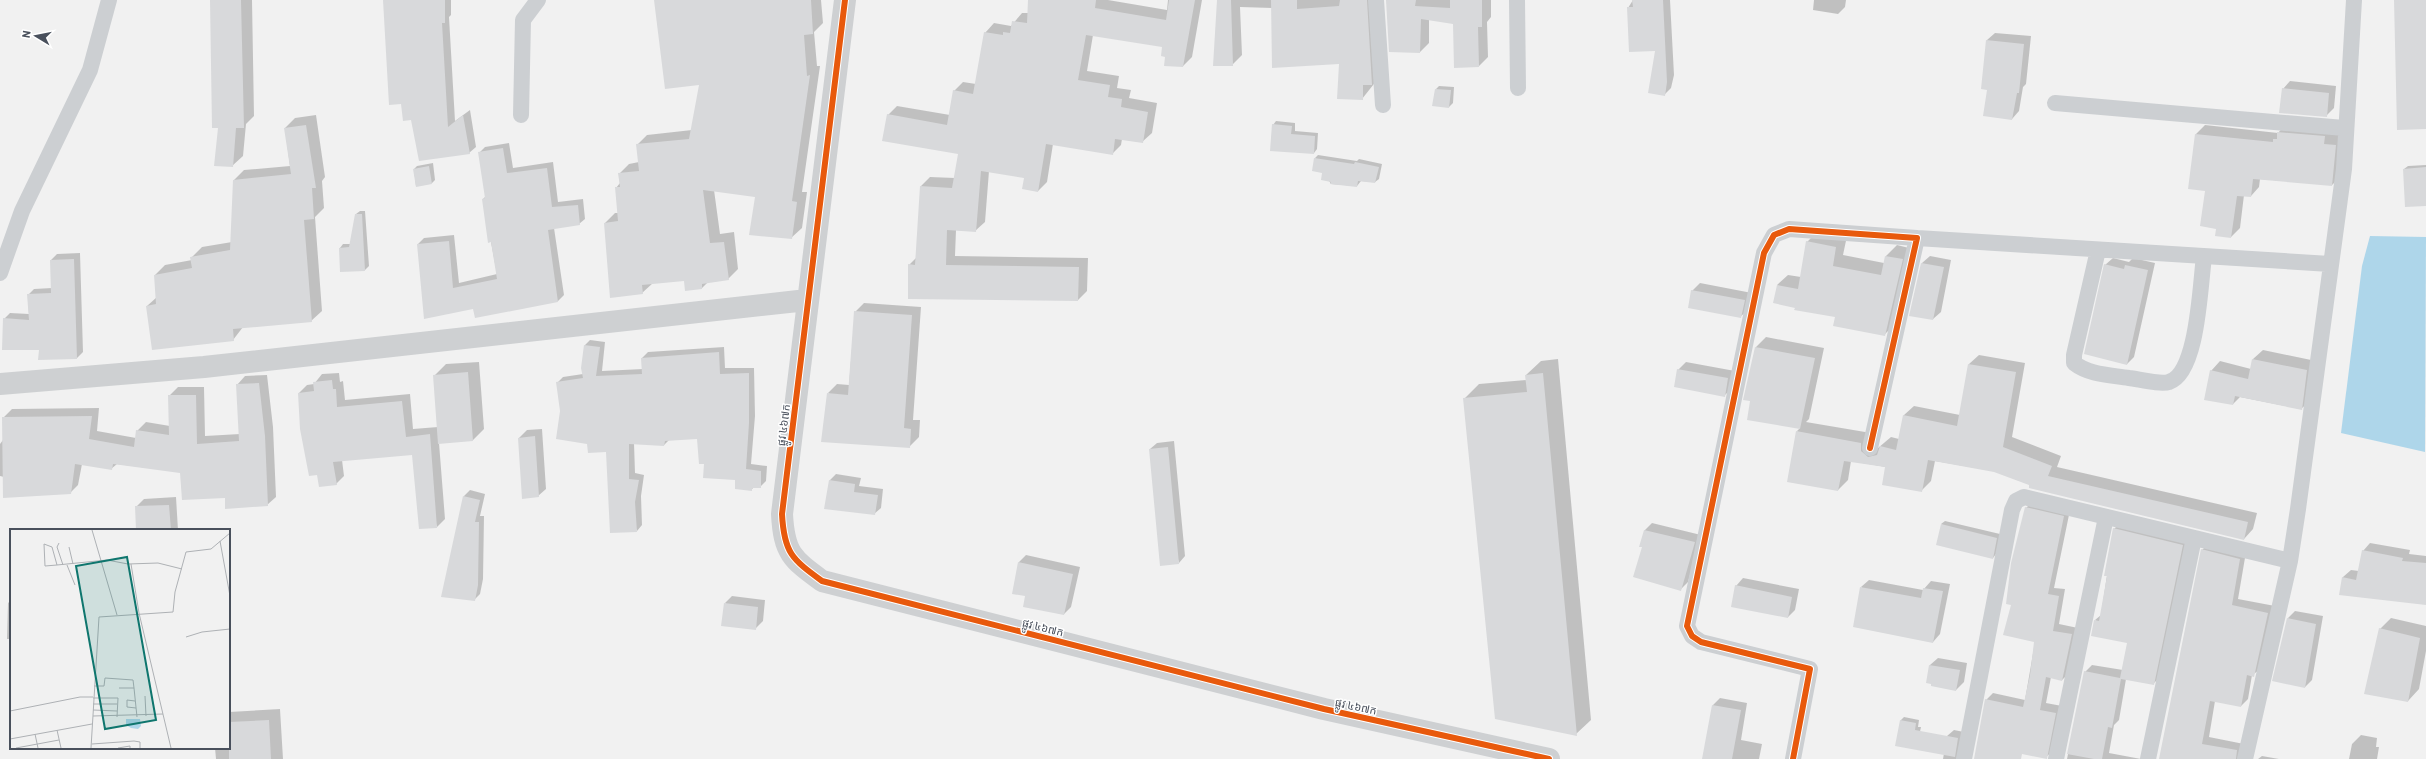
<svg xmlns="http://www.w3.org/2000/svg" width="2426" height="759" viewBox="0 0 2426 759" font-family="Barlow,'Noto Sans Khmer',sans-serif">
  <rect width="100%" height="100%" fill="#f1f1f1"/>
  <path fill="#aed6ea" d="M2370,236L2426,237L2425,452L2341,433L2362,266Z"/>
  <path fill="#0003" d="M211,0H252L254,116L246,124L243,156L232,166L219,127Z
    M384,0H451V15L449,17L455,121L470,110L476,147L469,153L412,119Z
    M655,0H821L823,23L814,32L817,66H820L802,192H807L802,228L791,238L756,196L714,190L720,234L734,232L738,269L728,279L708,282L702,288L685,280L653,283L642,293L605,223L615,213H618L616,188L620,183L619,174L629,164L639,162L637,145L647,135L692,130L700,84Z
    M1029,0H1108L1167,10L1168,0H1202L1192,57L1183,66L1166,56L1163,46L1093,35L1087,71L1119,76L1117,88L1131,90L1129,98L1157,103L1152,133L1142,142L1122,139L1121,145L1112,154L1053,144L1047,182L1038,191L1025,177L989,171L985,222L975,231L956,230L955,256L1088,258L1087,291L1078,300L909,265L917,257L921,186L930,177L955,178L959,153L888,115L897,106L950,115L954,91L963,82L976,84L985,33L994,23L1011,26L1022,13H1028Z
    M1218,0H1376L1381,75L1362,99L1340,63L1272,8L1240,7L1242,55L1232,65Z
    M1386,0H1491V17L1487,22L1488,57L1479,66L1454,23L1429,19V43L1420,52Z
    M1633,0H1670L1674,75L1671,88L1664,95L1656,50L1628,8Z
    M1814,0H1846L1845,7L1838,14L1813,10Z
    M1995,33L2031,36L2026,84L2023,87L2019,111L2012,119L1988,89L1987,40Z
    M2290,81L2336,86L2334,108L2326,116L2283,89Z
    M1439,86L1454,87L1453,103L1449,107L1436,89Z
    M316,115L325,177L322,181L324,208L315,217L322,311L311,321L243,327L233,340L147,306L157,297L155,275L165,265L192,260V257L202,247L232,242L234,180L244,170L290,166L285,128L295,118Z
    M1276,121L1295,123V131L1318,133L1317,149L1314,153L1273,125Z
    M2287,123L2344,136L2341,176L2332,185L2260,179L2259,187L2251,196L2244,195L2240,228L2231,237L2217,228L2206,190L2196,134L2205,125L2278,133Z
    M509,143L513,168L553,162L558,202L583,199L585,219L579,224L554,228L564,295L558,301L476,317L474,308L425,317L418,244L424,238L454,235L459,283L497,274L483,199L486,196L479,153L485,147Z
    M1318,155L1357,161L1359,159L1382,164L1379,179L1375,182L1361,181L1357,186L1331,184L1315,158Z
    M433,163L435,180L432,183L416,186L414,169L417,166Z
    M2426,165V205L2404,169L2408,166Z
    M360,211H365L369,266L365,270L340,271V248L343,244H351L356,214Z
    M1818,231L1847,236L1843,255L1884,263L1886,256L1897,245L1913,249L1895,324L1884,335L1836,316L1796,307L1777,285L1788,275L1801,277L1807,242Z
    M80,253L83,352L77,358L41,349L4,319L10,313L29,314L28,295L34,289L52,288L51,260L57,254Z
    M1930,256L1951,260L1941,312L1933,319L1922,263Z
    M2113,258L2129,262L2133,258L2155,263L2134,357L2127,364L2105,265Z
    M1700,283L1752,293L1748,310L1740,317L1692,291Z
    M864,303L921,307L913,420H920L919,437L910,446L828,393L837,384L849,385L855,312Z
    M1766,337L1824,348L1809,419L1806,422L1871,433L1870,441L1878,448L1891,437L1899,439L1904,415L1914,406L1960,415L1969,364L1979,355L2025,363L2012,437L2061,456L2057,467L2257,513L2253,529L2244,539L2031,485L1994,471L1935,461L1931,481L1921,491L1886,467L1851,461L1848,480L1838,490L1797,431L1800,428L1751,400L1756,347Z
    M590,340L605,342L602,371L643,369L642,358L648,352L724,347L725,368H754L755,416L751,464L767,466L766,481L760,487H754L751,490L736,479L705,463L698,438L669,440L664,445L634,443L635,473L644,475L641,496L642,525L637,531L607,451L588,443L561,411L557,383L563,377L583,374L585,345Z
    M2263,350L2316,361L2311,400L2301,409L2240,397L2233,404L2211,371L2220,361L2251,369L2253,359Z
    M1558,359L1591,720L1576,734L1464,399L1479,384L1527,380L1526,375L1541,361Z
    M479,362L484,429L473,440L439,443L445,519L437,527L413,454L342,460L344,476L336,484L299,393L307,385L314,384L322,374L339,373L340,382L343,381L345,400L410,394L413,429L438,427L434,376L446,364Z
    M1686,362L1735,371L1732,388L1724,396L1678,370Z
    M267,375L273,427L276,497L267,505L226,497L181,472L117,464L111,469L82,464L78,485L70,493L0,476V444L3,440V418L12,409L99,408L97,431L136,438L137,431L146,422L170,426L169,396L178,387H204L205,436L240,434L237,385L245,376Z
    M542,429L546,489L538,496L519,438L527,430Z
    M1174,441L1185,556L1179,563L1150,449L1157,443Z
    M836,474L861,478L859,486L883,489L881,508L874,514L825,508L830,480Z
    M470,490L485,494L480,516H484L483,579L480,594L474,600L464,496Z
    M176,497L178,530H137L136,507L144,499Z
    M2033,501L2070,510L2054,588L2065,589L2059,624L2078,628L2069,673L2062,680L2051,677L2046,703L2062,706L2053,751L2046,757L2017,752L2015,759H1975L1986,700L1993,693L2025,700L2035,642L2012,604L2026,508Z
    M1945,521L2000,534L1996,554L1993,558L1941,524Z
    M2121,522L2189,538L2160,677L2153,684L2126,679L2119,720L2114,725L2109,753L2141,759H2067L2085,672L2092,665L2123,670L2129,642L2095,620L2101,615L2114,529Z
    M1652,523L1701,535L1688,582L1681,589L1644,531Z
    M2209,543L2246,552L2238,599L2275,606L2261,669L2252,675L2248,699L2241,706L2215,701L2209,737L2244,744L2247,759H2161L2202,550Z
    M2370,543L2410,550L2409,554L2426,556V604L2340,594L2343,577L2351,570L2359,571L2363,551Z
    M1026,555L1080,567L1071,607L1064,614L1026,595L1013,593L1019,562Z
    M1743,578L1799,589L1795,610L1788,617L1736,586Z
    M1869,580L1923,590L1931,581L1950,584L1940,634L1933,642L1861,587Z
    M732,596L765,600L763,621L755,629L725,603Z
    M11,600V639H7L8,603Z
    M2295,611L2323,616L2312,680L2305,687L2288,618Z
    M2391,618L2426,626V651L2419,689L2408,701L2380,629Z
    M1938,658L1967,663L1964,682L1956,690L1927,682L1930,665Z
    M1720,698L1747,703L1741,740L1762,744L1759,759H1703L1713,705Z
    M280,709L283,759H216L215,748H229V712Z
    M1904,717L1919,720L1918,727H1921L1917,745L1900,721Z
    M1954,730L1964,732V759H1943L1947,736Z
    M2361,735L2377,738L2376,747H2379L2377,759H2349L2352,744Z
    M2262,756L2279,759H2258Z"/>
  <path fill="#d8d9db" d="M210,0H241L244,128H236L233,167L214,166L218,128H212Z
    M383,0H445V23H442L448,127L463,115L470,154L419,161L411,120L403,121L401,104L389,105Z
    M654,0H811L813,34L804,35L807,76L810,75L792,201L797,202L792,239L749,235L755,197L703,190L710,243L724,242L729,280L702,284V289L685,291L684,281L642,285L643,294L610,298L604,223L618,221L615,187H620L618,173L639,171L636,144L689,139L699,85L665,89Z
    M1028,0H1096L1095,8L1166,20L1169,0H1195L1183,67L1164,66L1165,57L1161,56L1162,47L1086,35L1078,80L1110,85L1108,97L1122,99L1121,107L1148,112L1143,143L1115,139L1113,155L1046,144L1038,192L1022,189L1024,178L981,171L976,232L947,230L946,265L1079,267L1078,301L908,299V264L915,265L920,186L952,188L958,154L882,141L887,114L947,125L953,90L973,94L984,32L1003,35V32L1010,33L1012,21L1027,23Z
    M1217,0H1231L1233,66H1213Z
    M1271,0H1297V9L1339,6L1340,0H1367L1372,85H1363V100L1337,99L1339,64L1272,68Z
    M1386,0H1416L1415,6L1450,8V0H1482V27H1478L1479,67L1454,68L1453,24L1421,19L1420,53L1389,52Z
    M1632,0H1663L1667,82L1665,96L1648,93L1655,51L1629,52L1627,7H1633Z
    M2394,0H2426V129L2397,130Z
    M1986,40L2024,44L2019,93H2017L2012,120L1983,116L1987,90L1981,89Z
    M2282,88L2329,93L2327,117L2279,113Z
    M1435,89L1451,90L1449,108L1432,106Z
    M1272,124L1292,126L1291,134L1315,136L1314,154L1270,151Z
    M306,125L316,188H312L314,219L304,220L312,322L233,329L234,341L152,350L146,306L156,304L154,275L192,268L190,257L230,250L233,180L291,174L284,128Z
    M2277,132L2325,136L2324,144L2336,145L2332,186L2253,179L2251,197L2237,196L2231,238L2215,236L2216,229L2200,226L2205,191L2188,189L2195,134L2273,142V139H2277Z
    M503,148L507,173L547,168L552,207L578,205L580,225L548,230L558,302L475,318L473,309L424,319L417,244L449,241L453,288L497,279L491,242L488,243L482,199L485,198L478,152Z
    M1314,158L1354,164L1355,162L1379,167L1375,183L1358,181L1357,187L1330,184L1331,182L1321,180L1322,173L1312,171Z
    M429,166L432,184L416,187L413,169Z
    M2426,167V206L2405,207L2403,169Z
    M355,214H362L365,271L340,272L339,248L349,247Z
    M1806,241L1836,247L1833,266L1881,275L1885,256L1903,259L1885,336L1833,326L1835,317L1794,310L1795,308L1773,303L1777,285L1798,289Z
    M74,259L77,359L38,360L39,350H2L3,318L29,320L27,294L51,293L50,260Z
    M1921,263L1944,267L1933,320L1909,316Z
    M2104,264L2124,269L2125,265L2148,270L2127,365L2084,354Z
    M1691,290L1745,300L1741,318L1688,308Z
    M854,311L912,315L904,428L911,429L910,448L821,442L827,393L848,395Z
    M584,345L600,347L596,376L642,374L641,358L719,352L720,374L749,373V423L746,469L761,471V488H752V491L735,489V480L703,478L704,464H699L697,439L665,441L664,446L629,444V479L639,480L635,502L637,532L610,533L606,452L588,453L587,444L556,439L560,411L556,382L583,378L581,368Z
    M1755,347L1815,358L1800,429L1747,420L1750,401L1743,400Z
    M2252,359L2307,370L2302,410L2235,396L2233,405L2204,400L2210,370L2248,379Z
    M1968,364L2016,372L2003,447L2052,466L2048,476L2248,522L2244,540L2029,488V485L1994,472L1928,460L1922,492L1882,485L1885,467L1844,461L1838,491L1787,482L1796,431L1861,443V451L1868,457L1877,455L1880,446L1896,450L1903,415L1957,426Z
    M1677,369L1728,378L1725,397L1674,387Z
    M468,372L473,441L438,444L433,375Z
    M1543,373L1577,736L1495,719L1463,398L1527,392L1525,375Z
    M332,380L333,389H336L337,407L402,401L406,437L430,434L437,528L419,529L412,455L333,462L337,485L319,487L317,475L309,476L300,429L298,393L314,391L313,382Z
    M259,383L265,436L268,506L225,509V498L182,500L180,473L113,464L112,470L75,464L71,494L3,498L2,417L92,416L89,439L134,447L136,430L169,435L168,395H196L197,444L239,441L236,384Z
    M535,436L539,497L522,499L518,438Z
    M1168,447L1179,564L1160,566L1149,449Z
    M829,480L855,484L854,492L878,495L875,515L824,509Z
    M463,496L480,500L475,522H479L478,585L475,601L441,597Z
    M169,505L171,530H136L135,506Z
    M2025,507L2064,516L2048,594L2059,596L2053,631L2072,634L2062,681L2046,677L2040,710L2056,713L2047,759L2022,754L2021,759H1974L1985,699L2023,707L2030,675L2034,642L2003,635L2011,605L2006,604L2011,563Z
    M1941,524L1997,538L1993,559L1936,545Z
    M2113,528L2183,545L2154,685L2121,679L2112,728L2108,727L2102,759H2094L2067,754L2084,671L2120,678L2127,643L2091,636L2094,620L2099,621L2107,576H2104Z
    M1644,530L1695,542L1681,591L1633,577L1642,547H1639Z
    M2201,549L2240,559L2232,605L2268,613L2254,677L2247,675L2241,707L2210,701L2202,744L2237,750L2236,759H2159Z
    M2362,550L2403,558L2402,561L2426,563V605L2339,595L2342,577L2356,580Z
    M1018,562L1073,574L1064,615L1023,607L1025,596L1012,594Z
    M1735,585L1792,597L1788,618L1731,607Z
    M1860,587L1921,598L1923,588L1943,591L1933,643L1853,627Z
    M724,603L758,607L756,630L721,626Z
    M2287,618L2316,624L2305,688L2272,681Z
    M2379,628L2420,638L2408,702L2364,694Z
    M1929,665L1960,670L1956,691L1931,686V684L1926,683Z
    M1712,705L1741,710L1732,759H1702Z
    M269,720L271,759H229V722Z
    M1900,720L1916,723L1915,730L1958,738L1955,757L1895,746Z"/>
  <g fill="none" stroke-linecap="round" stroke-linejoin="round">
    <path stroke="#cccfd2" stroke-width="16" d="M1376,0L1383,105
      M1517,0L1518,88
      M2055,103L2344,128
      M521,115L523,20L538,0
      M1917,238L2330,264
      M2098,250L2074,355V363C2089,375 2111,375 2129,378C2138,379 2161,385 2169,382C2198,373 2200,285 2204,257
      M0,273L22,211L90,70L109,0
      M1793,759L1810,669L1701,642L1692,636L1687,626L1764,253L1774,235L1789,229L1917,238L1870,448
      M1964,759L2012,510L2016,501L2024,497L2290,561
      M2056,759L2106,517
      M2148,759L2194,538
      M2245,759L2290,561L2298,509L2344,169L2354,0"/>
    <path stroke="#ced0d2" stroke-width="22" d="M845,0L782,514C784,553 792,559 822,581L1324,709L1549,759
      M0,384L204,367L807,300"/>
    <g stroke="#fff" stroke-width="8">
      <path id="cycleway" d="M845,0L782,514C784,553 792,559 822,581L1324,709L1549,759
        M1793,759L1810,669L1701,642L1692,636L1687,626L1764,253L1774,235L1789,229L1917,238L1870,448"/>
    </g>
    <use href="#cycleway" stroke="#e8590c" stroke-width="6"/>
  </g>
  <g text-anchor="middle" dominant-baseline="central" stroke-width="3" stroke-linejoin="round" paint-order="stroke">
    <g font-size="11" fill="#49505c" stroke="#fff">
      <text transform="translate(783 425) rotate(-83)">ផ្លូវ ៤៦៧ក</text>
      <text transform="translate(1043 627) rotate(14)">ផ្លូវ ៤៦៧ក</text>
      <text transform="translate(1356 706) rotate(12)">ផ្លូវ ៤៦៧ក</text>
    </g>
  </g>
  <g transform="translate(10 529)">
    <rect width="220" height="220" fill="#f1f1f1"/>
    <path d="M116,190H130L131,197L128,200L121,199L116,196Z" fill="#aed6ea"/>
    <path fill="none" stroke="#aeb1b5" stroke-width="1" d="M82,1L107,86M210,12L220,67M49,14L47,18L53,36M59,18L63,35M121,35L129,84L161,219M47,36L35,37L34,15L42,18L47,36L97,31L118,35L148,34L172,40M57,36L65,56M176,108L192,103L220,100M84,157H94L95,149L123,151L124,159H109M124,159L127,188M135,167L136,187M83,169H108L107,188M125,172L117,171V178L126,179M83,175H107M83,181L107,182M0,182L70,168H83M83,187L153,185M47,201L51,219M25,205L28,219M0,210L82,195M82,215L124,212L130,213V219M6,219L49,211M81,219L89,88L163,83L165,63L176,23L201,20L220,4M108,219L120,217V219"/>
    <path fill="#0f766e" fill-opacity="0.15" stroke="#0f766e" stroke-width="2" d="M117,28L146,191L95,200L66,37Z"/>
    <rect width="220" height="220" fill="none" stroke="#49505c" stroke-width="2"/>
  </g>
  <g transform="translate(36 36) rotate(280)" stroke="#ffffff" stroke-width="3" paint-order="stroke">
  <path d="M0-3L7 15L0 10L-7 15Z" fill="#49505c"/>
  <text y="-6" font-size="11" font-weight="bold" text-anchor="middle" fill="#49505c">N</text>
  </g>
</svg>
